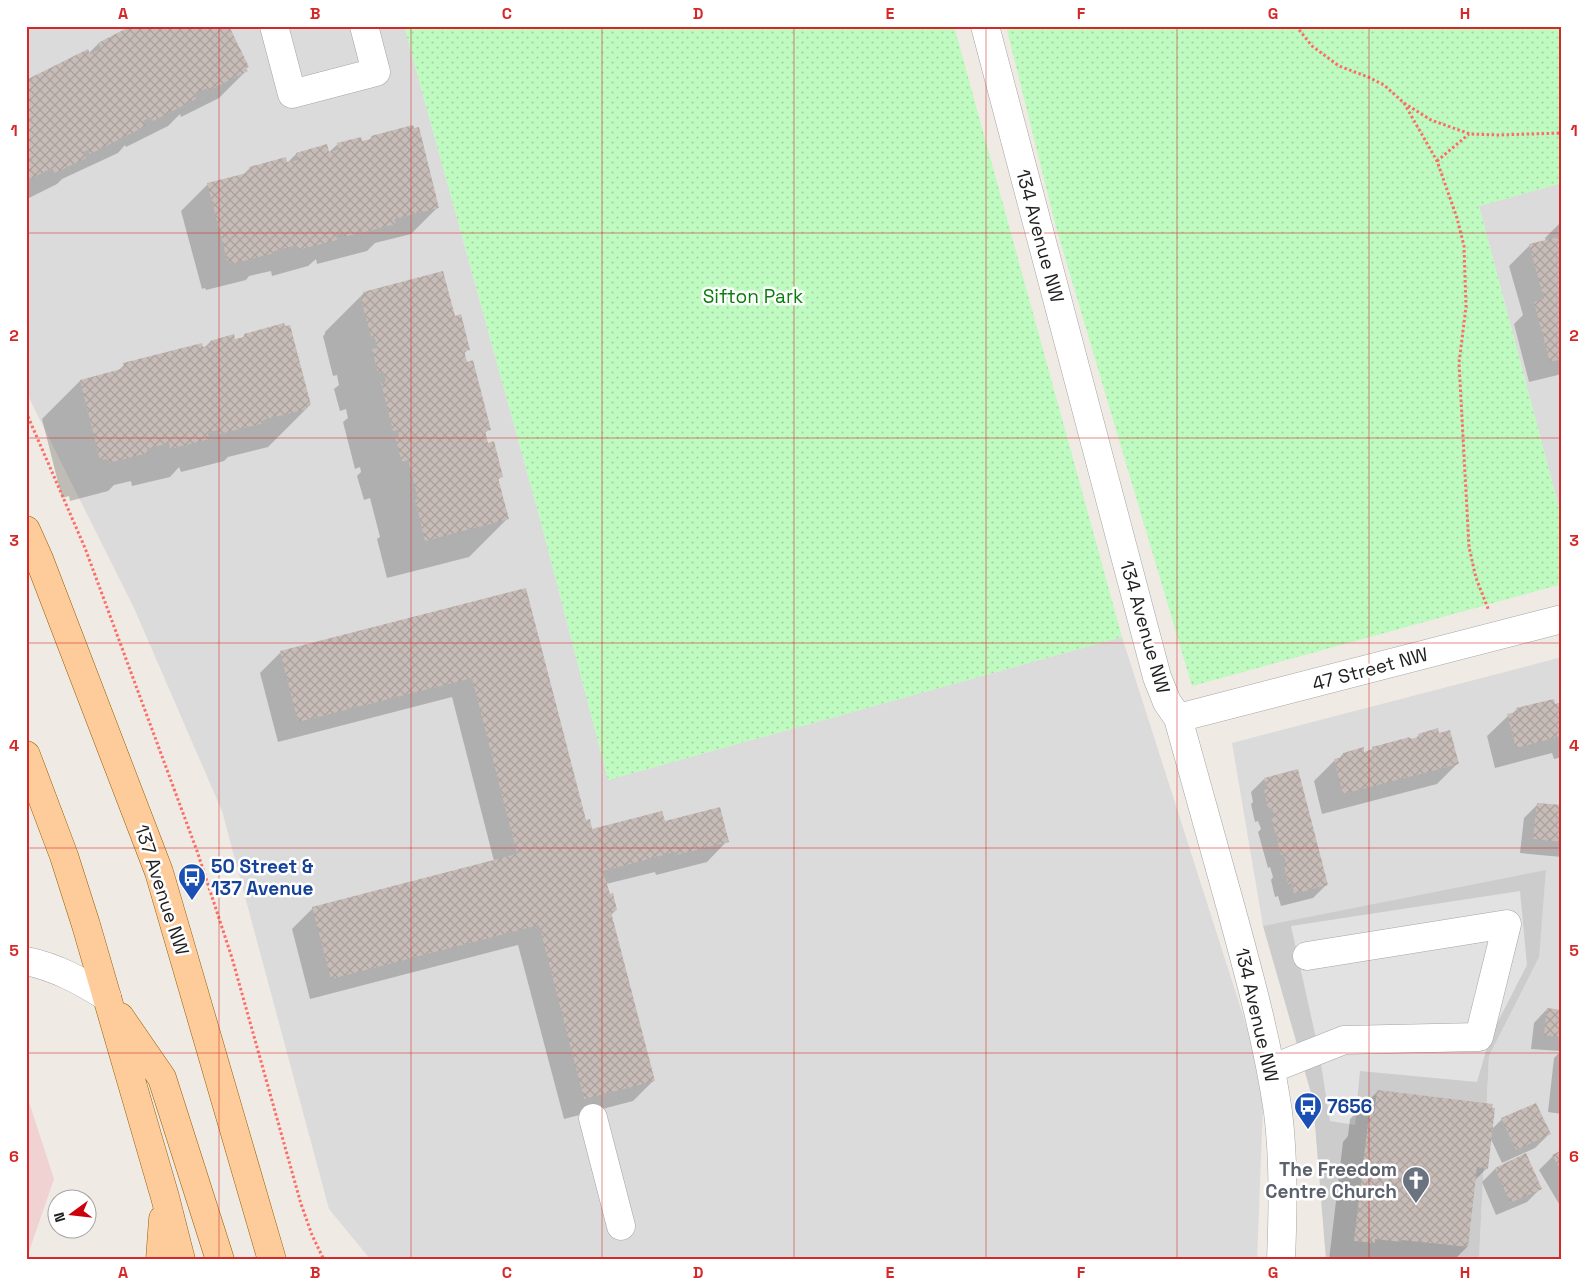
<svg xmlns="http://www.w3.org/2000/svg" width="1588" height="1286" viewBox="0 0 1588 1286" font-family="'Space Grotesk',sans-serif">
  <defs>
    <pattern id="park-dots" width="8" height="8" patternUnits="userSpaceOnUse" patternTransform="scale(1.25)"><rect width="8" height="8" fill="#bffac0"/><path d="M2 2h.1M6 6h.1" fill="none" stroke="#a4d6a5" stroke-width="1.8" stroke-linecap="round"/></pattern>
    <pattern id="building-cross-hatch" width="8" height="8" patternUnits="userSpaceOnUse" patternTransform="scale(1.25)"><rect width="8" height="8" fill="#c7bcb7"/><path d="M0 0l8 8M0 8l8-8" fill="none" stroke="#aaa19d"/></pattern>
  </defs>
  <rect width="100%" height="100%" fill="#efeae3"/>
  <path fill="#dcdbdb" d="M26,26H404L540,519L608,780L1122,637L1264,1081L1257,1260H371L329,1209L222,811L134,608L26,392Z
    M1562,183V519L1479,206Z
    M1562,657V1260H1479L1489,1056L1538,957L1546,871L1263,926L1232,743Z"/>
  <path fill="#f0d2d3" d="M26,1093L54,1179L26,1260Z"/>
  <path fill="#ccc" d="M1546,870L1539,957L1489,1056L1479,1260H1326L1313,1100L1263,926Z"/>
  <path fill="url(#park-dots)" d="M404,26H954L1122,637L608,780L540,519Z
    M1006,26H1562V183L1479,206L1562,519V584L1192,686L1056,227Z"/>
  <path fill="#e2e2e2" d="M1520,891L1527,965L1490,1037L1477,1082L1360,1071L1355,1125L1330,1121L1319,1052L1291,926Z"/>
  <path fill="#0003" d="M134,26L245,68L246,71L219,98L181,117L180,114L168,126L126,147L125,145L118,153L62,179L57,184L27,199L26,196V81L89,53L98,44Z
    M372,137L438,207L411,234L375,243L367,251L317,264L316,259L308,266L272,276L271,271L249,276L246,280L206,290L205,288L202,289L181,211L208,184L242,176L250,168L286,164L296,154L328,153L338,144L361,143L368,141Z
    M1562,221V374L1529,382L1514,324L1523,315L1509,266L1530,245L1546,241L1545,238Z
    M442,273L454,318L468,349L464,354L489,429L484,434L501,477L498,480L507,519L469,557L387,578L377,539L380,537L370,498L364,500L357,476L361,472L360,467L355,469L343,422L348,418L346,409L340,411L334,389L339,385L337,375L333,376L323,336L325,334V332L363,294Z
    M245,335L310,405L268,447L228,457L224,461L181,472L179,467L170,477L132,486L131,481L114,485L108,491L70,501L69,496L62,498L42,419L80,381L117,372L124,365L204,348L210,342L234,341L241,339Z
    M525,589L585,822L591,831L664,822L727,841L707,862L656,875L655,872L606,884L616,910L610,916L653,1081L633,1101L564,1119L518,945L310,999L292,929L313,908L494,861L452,697L278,742L260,673L281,652Z
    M1562,704V757L1554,759L1552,753L1495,768L1487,736L1508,716L1512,714L1517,709Z
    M1419,735H1438L1458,763L1437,784L1322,814L1314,781L1334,761L1338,760L1343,754L1363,753L1369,752L1373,748L1414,740Z
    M1264,779L1327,884L1313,898L1281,906L1278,896L1275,897L1271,880L1273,877L1270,867L1268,868L1258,832L1261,829L1258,821L1255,822L1251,804L1253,802L1251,792Z
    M1538,804L1562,807V857L1520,853L1524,818Z
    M1547,1009L1562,1011V1079L1559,1105H1561L1562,1101V1114L1548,1112L1554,1058L1561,1051L1531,1049L1534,1023Z
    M1377,1092L1491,1130L1502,1119L1549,1134L1535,1148L1502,1163L1490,1137L1487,1168L1474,1181L1467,1247L1454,1260H1329L1343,1142L1348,1136L1350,1119Z
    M1562,1151V1209L1539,1170L1553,1156Z
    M1495,1169L1541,1188L1527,1202L1496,1215L1482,1182Z"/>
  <path fill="url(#building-cross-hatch)" d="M131,26H229L249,67L246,68L248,71L208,91L207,88L194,94L196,99L153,121L151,117L143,121L146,126L90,154L88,150L83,152L86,158L55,173L52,168L26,181V80L88,49L90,54L101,49L98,43Z
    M413,125L414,128L419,127L439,208L394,219L396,224L344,237L343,233L336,235L337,240L298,250L297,245L274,251V253L232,264V262L228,263L207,183L251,172L249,167L286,157L287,162L298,160L296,153L327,144L329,152L339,149L337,143L361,137L362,141L372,139L371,136Z
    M1562,236V359L1550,362L1534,302L1544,299L1529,244Z
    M443,271L455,316L461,314L470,350L464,351L467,362L473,360L491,430L485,431L488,443L494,441L503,477L498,478L509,519L425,541L415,500L418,499L408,460L402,462L395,437L399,436L398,430L393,431L381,383L386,382L384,372L378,373L372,349L377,348L375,338L372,339L360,297L364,296L363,292Z
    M284,323L285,326L290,325L311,405L306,406L307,409L263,420L264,423L219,434L218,430L208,433L209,439L170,449L169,443L147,449L148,453L108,463L107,459L100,460L80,380L125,368L123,363L202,343L203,347L211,345L210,341L234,334L235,339L245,337L244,334Z
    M526,588L586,820L590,819L592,829L662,811L665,821L720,807L729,842L676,855L675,852L603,871L610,894L613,893L617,910L611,912L655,1081L584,1099L539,925L331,979L312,907L517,854L472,678L298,722L280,651Z
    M1554,699L1555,704L1562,702V736L1516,748L1507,714L1517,712L1516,708Z
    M1438,728L1439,733L1450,730L1459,764L1343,794L1334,759L1344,757L1343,753L1364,747V752L1373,749L1372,747L1410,737L1411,739L1419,737L1418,734Z
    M1298,769L1328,885L1294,894L1292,883L1288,884L1284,865L1286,864L1284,855H1281L1271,817L1274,816L1272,808L1268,809L1264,790L1267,789L1264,778Z
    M1537,803L1562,805V842L1533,839Z
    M1547,1008L1562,1010V1037L1544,1035Z
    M1377,1090L1493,1104L1492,1108H1495L1488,1169L1477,1167L1468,1247L1402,1240V1242L1375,1239V1243L1354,1241L1369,1114H1374Z
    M1536,1103L1551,1134L1516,1150L1501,1118Z
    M1562,1150V1172L1552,1155Z
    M1526,1153L1542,1189L1510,1203L1495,1168Z"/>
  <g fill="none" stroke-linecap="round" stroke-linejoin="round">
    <g stroke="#a5a5a5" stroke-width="29">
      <path id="minor" d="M274,26L292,94L376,72L364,26
        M985,26L1157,677L1167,702L1178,718C1196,783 1214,848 1232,912C1250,978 1268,1044 1278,1112C1284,1161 1283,1210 1281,1260
        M1178,718L1562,619
        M26,961C56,967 81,981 107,997
        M1271,1069L1344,1040L1479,1037L1507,924L1307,956
        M593,1118L621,1226"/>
    </g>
    <g stroke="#975c00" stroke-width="29">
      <path id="major" d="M26,530L39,559L159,872L272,1260
        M26,755L64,856L86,925L165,1197L181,1260
        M120,1017L162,1078L220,1260
        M160,1260L163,1219"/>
    </g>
    <path stroke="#fc6d67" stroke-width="3" stroke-dasharray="2.5 2.5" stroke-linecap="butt" d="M1296,26L1312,46L1339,66L1368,77L1384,85L1404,103L1431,120L1470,134L1499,135L1562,133
      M1404,103L1437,161L1457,218L1464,246L1466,307L1459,363L1469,547L1476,578L1489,611
      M1437,161L1469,134
      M26,412L85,548L197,851L232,958L301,1204L312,1235L324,1260"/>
    <use href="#minor" stroke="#fff" stroke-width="28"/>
    <use href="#major" stroke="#fdcc9a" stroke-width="28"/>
  </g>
  <path fill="none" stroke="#d62828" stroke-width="1" stroke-opacity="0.55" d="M219,26V1260M411,26V1260M602,26V1260M794,26V1260M986,26V1260M1177,26V1260M1369,26V1260M26,233H1562M26,438H1562M26,643H1562M26,848H1562M26,1053H1562"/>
  <defs>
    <g id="bus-pin" transform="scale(1.4375)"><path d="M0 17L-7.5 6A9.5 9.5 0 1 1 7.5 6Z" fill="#1a4fb4" stroke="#fff"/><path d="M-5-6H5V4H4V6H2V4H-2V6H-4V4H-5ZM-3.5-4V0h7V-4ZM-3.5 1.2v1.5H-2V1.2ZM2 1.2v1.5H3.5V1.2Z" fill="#fff"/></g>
    <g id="church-pin" transform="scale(1.4375)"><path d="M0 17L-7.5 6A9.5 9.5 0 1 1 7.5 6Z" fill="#6b7280" stroke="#fff"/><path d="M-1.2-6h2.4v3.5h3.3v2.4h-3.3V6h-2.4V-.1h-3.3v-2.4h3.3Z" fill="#fff"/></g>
  </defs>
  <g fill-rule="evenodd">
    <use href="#bus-pin" x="192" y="877"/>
    <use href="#bus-pin" x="1308" y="1106"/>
    <use href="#church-pin" x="1416" y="1180"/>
  </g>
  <g text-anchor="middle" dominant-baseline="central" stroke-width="5" stroke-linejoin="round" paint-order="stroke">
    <g font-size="19" fill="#1e1e1e" stroke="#fff">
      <text transform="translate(1040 236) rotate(75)">134 Avenue NW</text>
      <text transform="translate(1145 627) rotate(74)">134 Avenue NW</text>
      <text transform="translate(1370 669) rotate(-15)">47 Street NW</text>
      <text transform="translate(162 890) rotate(72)">137 Avenue NW</text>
      <text transform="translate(1257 1015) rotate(77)">134 Avenue NW</text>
    </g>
    <g font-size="19" fill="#0a7e0c" stroke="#fff">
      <text x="753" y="296">Sifton Park</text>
    </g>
    <g font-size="19" font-weight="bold" fill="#164399" stroke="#fff" text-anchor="start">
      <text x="211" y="866">50 Street &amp;<tspan x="211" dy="22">137 Avenue</tspan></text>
      <text x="1327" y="1106">7656</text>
    </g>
    <g font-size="19" font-weight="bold" fill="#5b616d" stroke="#fff" text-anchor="end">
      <text x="1397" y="1169">The Freedom<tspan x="1397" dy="22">Centre Church</tspan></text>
    </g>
  </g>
  <rect width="1588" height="1286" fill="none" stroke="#ffffff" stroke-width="55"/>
  <g transform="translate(72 1214) rotate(255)"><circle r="24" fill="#ffffff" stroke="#a5a5a5"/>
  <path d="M0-4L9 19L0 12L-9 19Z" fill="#cb000d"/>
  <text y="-8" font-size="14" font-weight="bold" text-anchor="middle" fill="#1e1e1e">N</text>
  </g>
  <rect x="28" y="28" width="1532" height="1230" fill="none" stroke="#d62828" stroke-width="2"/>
  <g font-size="16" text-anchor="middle" font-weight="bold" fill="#d62828">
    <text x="123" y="19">A</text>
    <text x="315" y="19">B</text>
    <text x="507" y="19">C</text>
    <text x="698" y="19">D</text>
    <text x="890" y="19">E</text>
    <text x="1081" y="19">F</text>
    <text x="1273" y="19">G</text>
    <text x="1465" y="19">H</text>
    <text x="14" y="136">1</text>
    <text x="1574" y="136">1</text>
    <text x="14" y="341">2</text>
    <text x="1574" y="341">2</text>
    <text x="14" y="546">3</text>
    <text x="1574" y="546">3</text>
    <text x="14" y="751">4</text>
    <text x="1574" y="751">4</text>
    <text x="14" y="956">5</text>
    <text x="1574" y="956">5</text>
    <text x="14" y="1162">6</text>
    <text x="1574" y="1162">6</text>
    <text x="123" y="1278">A</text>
    <text x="315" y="1278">B</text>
    <text x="507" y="1278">C</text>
    <text x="698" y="1278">D</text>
    <text x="890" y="1278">E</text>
    <text x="1081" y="1278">F</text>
    <text x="1273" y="1278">G</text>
    <text x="1465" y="1278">H</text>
  </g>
</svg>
